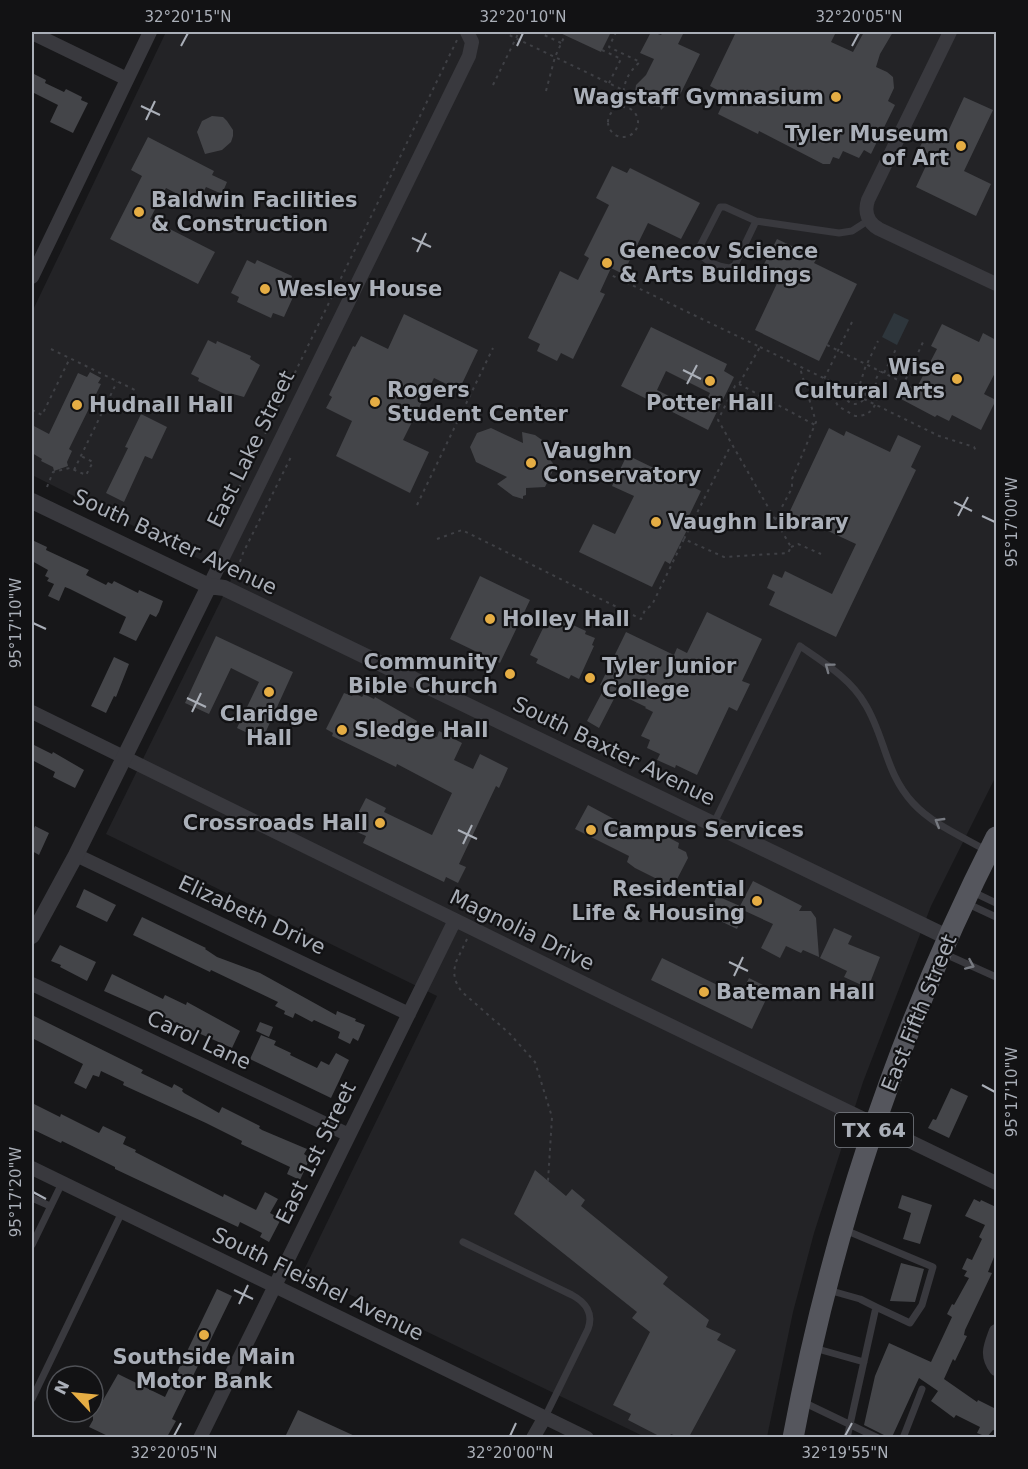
<svg xmlns="http://www.w3.org/2000/svg" width="1028" height="1469" viewBox="0 0 1028 1469" font-family="'DejaVu Sans',sans-serif">
  <rect width="100%" height="100%" fill="#171719"/>
  <path fill="#232326" d="M166,32H996V776L931,906L863,1082L814,1233L793,1312L767,1437H645L303,1272L437,996L106,834L231,580L227,573L32,475V312Z"/>
  <path fill="#2e363c" d="M894,313L909,320L897,345L882,337Z"/>
  <path fill="#444549" fill-rule="evenodd" d="M558,32H611L601,52Z
    M651,32L661,35L663,32H684L678,44L700,54L677,101L672,99L661,110L660,107L644,105L638,100L635,92L636,85L646,75L654,59L640,53Z
    M736,32H836L831,42L853,52L864,32H893L880,54L876,67L887,72L893,77L894,88L888,101L895,105L871,154L864,150L859,158L843,151L839,159L833,157L830,164H823L759,131L758,134L718,114L727,95L710,86Z
    M32,73L46,80L45,83L64,92L66,89L82,97L81,100L88,103L73,133L50,122L58,105L32,92Z
    M964,97L993,110L964,171L991,184L976,216L916,187L931,155L919,149L929,128L946,136Z
    M212,116L223,117L227,121L233,130V136L231,142L222,150L205,154L197,132L202,121Z
    M148,137L214,171L212,175L227,182L222,194L206,187L197,204L166,188L150,219L215,252L198,284L110,239L142,176L131,170Z
    M612,166L627,173L630,168L700,203L681,239L648,223L623,274L611,268L600,292L605,294L573,359L561,353L557,361L537,351L540,344L528,338L560,271L578,280L589,258L584,255L609,205L596,198Z
    M777,239L817,258L814,263L857,284L819,361L755,330L780,277L762,268Z
    M247,260L255,264L257,260L292,276L291,279L299,284L284,317L273,313L271,318L237,302L239,297L231,293Z
    M404,314L478,350L459,390L434,378L403,440L429,452L410,493L336,456L352,421L326,408L332,397L329,395L353,346L355,347L361,336L388,349Z
    M942,324L979,342L983,333L996,340V371L984,394L996,400L981,430L952,415L949,421L937,415L935,417L901,399L908,385L916,389L937,349L931,346Z
    M651,327L727,364L724,371L734,377L708,430L621,386ZM666,371L710,393L701,412L657,390Z
    M208,340L216,344L217,341L251,356L250,359L260,365L244,397L233,394L231,397L198,381L199,378L191,374Z
    M90,372L101,378L98,383L101,384L69,449L72,451L67,462L68,466L54,471L53,467L41,461L42,459L32,453V425L49,434L78,373L87,377Z
    M141,414L167,427L152,459L145,456L124,502L106,493L128,448L125,447Z
    M491,428L523,443L522,432L535,435L552,447L545,453L555,466L545,487L526,488V495L523,496V499L513,496L497,484L507,477L476,462L470,447L477,433Z
    M829,428L844,436L846,431L890,452L898,435L921,446L911,467L916,470L836,637L769,605L775,592L767,588L773,574L782,578L785,571L832,594L856,544L789,513Z
    M627,455L701,491L688,518L692,520L670,564L665,561L652,587L579,552L593,524L615,534L634,496L612,486Z
    M32,540L47,547L46,550L89,570L86,575L106,585L108,582L112,584L114,581L138,593L139,590L163,601L159,612L156,617L150,614L136,641L119,633L126,617L70,589L65,587L59,601L48,596L54,584L47,581L49,578L45,576L48,570L32,561Z
    M480,576L530,600L500,663L450,639Z
    M707,612L762,639L742,681L750,684L737,711L729,707L697,775L676,765L675,768L657,760L660,754L647,748L650,740L641,736L653,712L645,708L646,707L617,693L599,728L587,721L605,687L600,685L626,632L674,655L677,648L687,653Z
    M552,617L561,622L562,620L586,631L585,634L595,638L592,645L594,646L579,679L571,675L569,679L536,663L538,659L530,655L546,622L549,623Z
    M216,636L293,672L262,740L237,728L259,682L231,668L209,714L185,703Z
    M114,657L129,664L116,697L114,696L106,713L91,706Z
    M344,693L352,696L354,693L362,697L364,694L374,699L375,697L417,721L415,726L437,737L439,731L462,743L454,760L473,769L480,754L508,768L499,788L496,786L459,864L466,867L458,883L446,877L444,882L363,843L366,836L350,829L366,798L386,808L384,812L432,835L452,793L397,764L396,767L332,736L333,733L326,729Z
    M32,744L52,754L53,752L84,770L75,788L53,777L55,772L32,760Z
    M588,805L640,833L649,837L654,830L679,843L678,848L686,852L688,858L673,887L635,868L627,862L629,856L575,829Z
    M35,826L49,833L39,855L32,851V833Z
    M753,881L802,906L799,911H811L816,918L819,957L803,950L801,953L786,946L780,958L761,948L773,924L745,911L737,929L708,915L717,896L740,906Z
    M84,889L116,905L107,922L76,907Z
    M142,917L206,948L205,949L217,957L260,973L336,1015L337,1011L356,1019L355,1021L365,1025L358,1041L353,1038L350,1044L338,1038L340,1032L314,1020L312,1022L295,1013L293,1018L284,1014L285,1011L275,1006L278,1002L211,970L210,972L133,935Z
    M834,928L852,936L848,944L880,957L868,988L844,977L847,971L820,958Z
    M60,945L96,962L87,981L60,967L61,965L51,961Z
    M662,958L740,996L749,978L771,989L752,1029L651,980Z
    M112,974L163,999L165,995L186,1005L187,1002L240,1031L232,1048L104,991Z
    M32,1015L143,1070L141,1073L172,1088L174,1084L183,1089L182,1091L184,1093L219,1113L222,1107L260,1126L259,1128L262,1130L307,1149L304,1154L310,1158L300,1180L287,1174L290,1167L241,1144L242,1141L206,1123L123,1085L124,1082L101,1071L99,1077L93,1075L86,1089L74,1083L83,1064L32,1038Z
    M260,1022L273,1027L269,1037L256,1031Z
    M261,1035L276,1041L274,1045L291,1053L290,1055L317,1068L321,1061L329,1065L336,1053L349,1060L331,1098L250,1059Z
    M951,1088L968,1096L949,1138L928,1128L933,1119L936,1120Z
    M32,1103L60,1117L61,1114L99,1133L103,1126L126,1137L123,1144L136,1150L135,1152L223,1197L224,1194L256,1210L265,1192L278,1199L270,1213L281,1219L269,1242L260,1237L262,1233L240,1222L238,1227L115,1169V1167L62,1141L61,1143L32,1129Z
    M535,1170L566,1196L572,1189L585,1200L581,1206L668,1277L663,1284L709,1320L706,1327L721,1334L717,1340L736,1350L689,1437H679L671,1434L669,1437H661L628,1420L631,1414L613,1405L650,1332L632,1318L637,1312L514,1214Z
    M902,1195L932,1205L920,1244L903,1239L911,1213L898,1208Z
    M974,1199L980,1202L981,1200L996,1207V1252L988,1272L992,1273L965,1330L964,1335L967,1336L955,1361L953,1359L944,1379L977,1402L978,1400L996,1409V1431L993,1430L987,1437L977,1433L980,1427L956,1415L954,1418L931,1401L938,1391L919,1378L892,1437H888L864,1425L875,1376L889,1343L931,1362L952,1317L947,1314L952,1304L954,1305L969,1278L964,1276L967,1271L962,1269L967,1258L972,1260L982,1239L979,1237L985,1225L965,1216Z
    M901,1263L924,1269L915,1302L890,1301Z
    M217,1289L232,1296L172,1419L176,1421L167,1437H110L89,1427L93,1420V1406L97,1399L102,1402L118,1374L165,1397Z
    M298,1410L357,1437H285Z"/>
  <g fill="none" stroke-linecap="round" stroke-linejoin="round">
    <path stroke="#3f4045" stroke-width="2" stroke-dasharray="3 4.5" stroke-linecap="butt" d="M503,32L623,90
      M538,32L561,43
      M616,32L609,47L640,62C624,76 623,87 623,107
      M602,50L621,59L609,83
      M493,85L519,32
      M546,91L555,57L565,35
      M608 122a15 15 0 1 1 30 0a15 15 0 1 1-30 0Z
      M852,322L824,379L838,406L855,416C875,417 881,398 875,381L880,371
      M827,345L904,383L924,340
      M760,347L846,389
      M51,349L137,391
      M884,373L897,347
      M845 394a10 10 0 1 1 20 0a10 10 0 1 1-20 0Z
      M739,384L815,425
      M860,384L865,368L878,341
      M864,399L939,436L974,447L976,451
      M32,410L42,415L70,358
      M74,470L117,382
      M47,487L53,472L70,468L86,475L93,462L81,456
      M417,505L493,348
      M229,508L457,40
      M775,520L792,488V479L816,422L800,368
      M437,539L462,530L641,619L645,610L652,605L684,539L724,557L788,553L791,547L718,420L735,386L739,384L760,347L609,274
      M684,539L731,445
      M791,547L798,544L821,554
      M235,576L243,553L292,455
      M467,939L456,962L454,971L455,980L461,991L510,1034L535,1062L552,1117L548,1181"/>
    <path stroke="#39393e" stroke-width="7" d="M756,221L725,207H720L699,248C699,260 719,267 730,268L735,265L756,221L839,233L852,231L869,220
      M714,823L800,646C823,662 851,679 865,704C885,736 885,773 913,803C932,824 963,837 987,851
      M973,892L996,903
      M966,903L996,917
      M945,954L996,977
      M32,1198L50,1206
      M845,1230L933,1267L922,1305L910,1323L876,1307
      M463,1242L572,1295C585,1302 594,1313 588,1329L545,1417
      M32,1245L62,1183
      M828,1290L860,1299L876,1307L847,1438
      M814,1348L864,1362
      M32,1399L122,1212
      M803,1402L878,1438
      M903,1438L922,1389"/>
    <path stroke="#39393e" stroke-width="14" d="M950,32L868,200C864,212 868,223 879,229L996,284
      M32,33L127,79
      M32,277L150,32
      M209,586L469,56L472,42L467,32
      M32,712L620,1001L996,1183
      M76,855L409,1014
      M32,984L349,1135
      M32,1168L587,1438
      M996,1331C990,1347 986,1355 996,1369
      M200,1438L455,920
      M533,1438L545,1417"/>
    <path stroke="#39393e" stroke-width="16" d="M32,501L209,586L224,588L949,938
      M32,936L76,855L209,586"/>
    <path stroke="#55565d" stroke-width="21" d="M793,1438C832,1229 900,1026 996,837"/>
  </g>
  <defs><path id="oneway-chevron" d="M-2-3.5L2.5 0L-2 3.5" fill="none" stroke-width="1.6" stroke-linecap="round" stroke-linejoin="round" transform="scale(1.5)"/></defs>
  <g stroke="#777a81">
    <use href="#oneway-chevron" transform="translate(829 667) rotate(-143)"/>
    <use href="#oneway-chevron" transform="translate(939 822) rotate(-149)"/>
    <use href="#oneway-chevron" transform="translate(970 965) rotate(24)"/>
  </g>
  <path fill="none" stroke="#aaafb8" stroke-width="2" d="M181,46L188,33M517,46L523,33M852,46L859,33M141,106L160,115M146,120L155,101M412,238L431,247M417,252L426,233M683,370L701,379M687,384L697,365M954,502L972,511M958,516L968,497M982,516L995,522M33,623L46,629M187,698L206,707M192,712L201,693M458,830L477,839M463,844L472,825M729,962L748,971M734,976L743,957M982,1085L995,1092M33,1192L46,1199M234,1290L253,1299M239,1304L248,1285M174,1436L181,1423M510,1436L516,1423M845,1436L852,1423"/>
  <g fill="#e5ad44" stroke="#121214" stroke-width="2">
    <circle cx="836" cy="97" r="6"/>
    <circle cx="961" cy="146" r="6"/>
    <circle cx="139" cy="212" r="6"/>
    <circle cx="607" cy="263" r="6"/>
    <circle cx="265" cy="289" r="6"/>
    <circle cx="957" cy="379" r="6"/>
    <circle cx="710" cy="381" r="6"/>
    <circle cx="375" cy="402" r="6"/>
    <circle cx="77" cy="405" r="6"/>
    <circle cx="531" cy="463" r="6"/>
    <circle cx="656" cy="522" r="6"/>
    <circle cx="490" cy="619" r="6"/>
    <circle cx="510" cy="674" r="6"/>
    <circle cx="590" cy="678" r="6"/>
    <circle cx="269" cy="692" r="6"/>
    <circle cx="342" cy="730" r="6"/>
    <circle cx="380" cy="823" r="6"/>
    <circle cx="591" cy="830" r="6"/>
    <circle cx="757" cy="901" r="6"/>
    <circle cx="704" cy="992" r="6"/>
    <circle cx="204" cy="1335" r="6"/>
  </g>
  <g text-anchor="middle" dominant-baseline="central" stroke-width="4.5" stroke-linejoin="round" paint-order="stroke">
    <rect fill="#121214" stroke="#7c8087" stroke-width="1.5" x="835" y="1113" width="78" height="34" rx="4.5"/>
    <g font-size="20" font-weight="bold" fill="#aaafb8">
      <text x="874" y="1130">TX 64</text>
    </g>
    <g font-size="21" font-weight="bold" fill="#aaafb8" stroke="#121214" text-anchor="start">
      <text x="824" y="97" text-anchor="end">Wagstaff Gymnasium</text>
      <text x="949" y="134" text-anchor="end">Tyler Museum<tspan x="949" dy="24">of Art</tspan></text>
      <text x="151" y="200">Baldwin Facilities<tspan x="151" dy="24">&amp; Construction</tspan></text>
      <text x="619" y="251">Genecov Science<tspan x="619" dy="24">&amp; Arts Buildings</tspan></text>
      <text x="277" y="289">Wesley House</text>
      <text x="945" y="367" text-anchor="end">Wise<tspan x="945" dy="24">Cultural Arts</tspan></text>
      <text x="387" y="390">Rogers<tspan x="387" dy="24">Student Center</tspan></text>
      <text x="710" y="403" text-anchor="middle">Potter Hall</text>
      <text x="89" y="405">Hudnall Hall</text>
      <text x="543" y="451">Vaughn<tspan x="543" dy="24">Conservatory</tspan></text>
      <text x="668" y="522">Vaughn Library</text>
      <text x="502" y="619">Holley Hall</text>
      <text x="498" y="662" text-anchor="end">Community<tspan x="498" dy="24">Bible Church</tspan></text>
      <text x="602" y="666">Tyler Junior<tspan x="602" dy="24">College</tspan></text>
      <text x="269" y="714" text-anchor="middle">Claridge<tspan x="269" dy="24">Hall</tspan></text>
      <text x="354" y="730">Sledge Hall</text>
      <text x="368" y="823" text-anchor="end">Crossroads Hall</text>
      <text x="603" y="830">Campus Services</text>
      <text x="745" y="889" text-anchor="end">Residential<tspan x="745" dy="24">Life &amp; Housing</tspan></text>
      <text x="716" y="992">Bateman Hall</text>
      <text x="204" y="1357" text-anchor="middle">Southside Main<tspan x="204" dy="24">Motor Bank</tspan></text>
    </g>
    <g font-size="21" fill="#aaafb8" stroke="#121214">
      <text transform="translate(251 449) rotate(-64)">East Lake Street</text>
      <text transform="translate(175 542) rotate(25)">South Baxter Avenue</text>
      <text transform="translate(614 751) rotate(26)">South Baxter Avenue</text>
      <text transform="translate(252 915) rotate(25)">Elizabeth Drive</text>
      <text transform="translate(522 930) rotate(26)">Magnolia Drive</text>
      <text transform="translate(919 1013) rotate(-68)">East Fifth Street</text>
      <text transform="translate(199 1040) rotate(25)">Carol Lane</text>
      <text transform="translate(316 1153) rotate(-64)">East 1st Street</text>
      <text transform="translate(318 1284) rotate(26)">South Fleishel Avenue</text>
    </g>
  </g>
  <rect width="1028" height="1469" fill="none" stroke="#121214" stroke-width="66"/>
  <g transform="translate(75 1394) rotate(296)"><circle r="28" fill="#121214" stroke="#4f5156" stroke-width="1.5"/>
  <path d="M0-4.5L10 22L0 15L-10 22Z" fill="#e5ad44"/>
  <text y="-9" font-size="16" font-weight="bold" text-anchor="middle" fill="#aaafb8">N</text>
  </g>
  <rect x="33" y="33" width="962" height="1403" fill="none" stroke="#aaafb8" stroke-width="2"/>
  <g font-size="15" text-anchor="middle" fill="#aaafb8">
    <text x="188" y="22">32°20'15"N</text>
    <text x="523" y="22">32°20'10"N</text>
    <text x="859" y="22">32°20'05"N</text>
    <text transform="translate(1012 522) rotate(-90)" y="5">95°17'00"W</text>
    <text transform="translate(16 623) rotate(-90)" y="5">95°17'10"W</text>
    <text transform="translate(1012 1092) rotate(-90)" y="5">95°17'10"W</text>
    <text transform="translate(16 1192) rotate(-90)" y="5">95°17'20"W</text>
    <text x="174" y="1458">32°20'05"N</text>
    <text x="510" y="1458">32°20'00"N</text>
    <text x="845" y="1458">32°19'55"N</text>
  </g>
</svg>
